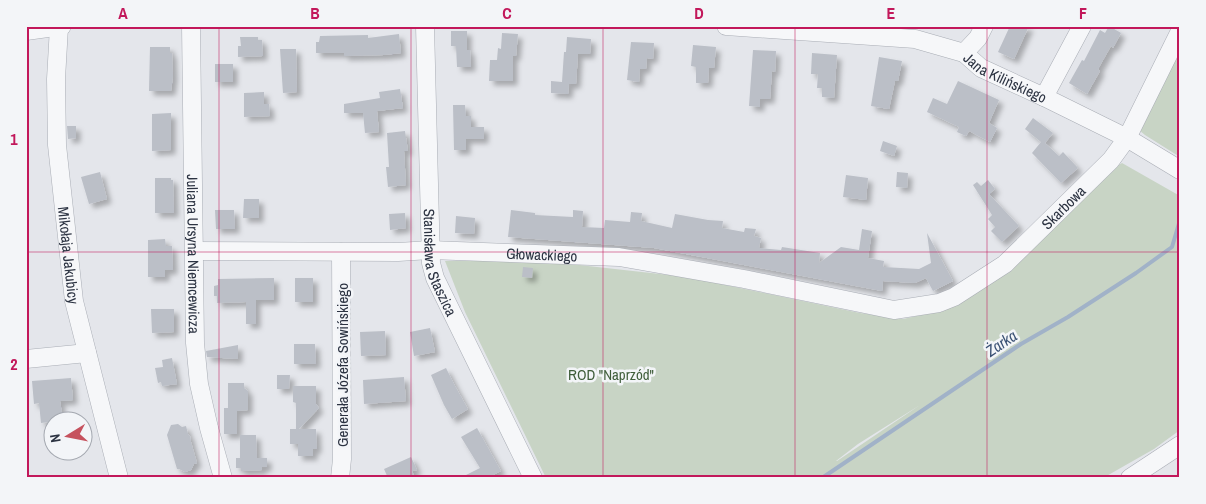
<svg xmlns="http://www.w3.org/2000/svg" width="1206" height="504" viewBox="0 0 1206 504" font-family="'Archivo Narrow',sans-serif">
  <defs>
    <filter id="shadow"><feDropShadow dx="4.5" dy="4.5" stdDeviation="2.5" flood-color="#0004"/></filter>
  </defs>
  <rect width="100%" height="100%" fill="#e4e6eb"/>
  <path fill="#c8d4c5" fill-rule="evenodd" d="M1180,46V157L1145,135L1139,130Z
    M1122,163L1180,196V430L1154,449L1103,478H546L465,312L445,261L508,260L570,264L687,277L860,313L903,319L939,311L1109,171ZM920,405L837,461H836L858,444Z"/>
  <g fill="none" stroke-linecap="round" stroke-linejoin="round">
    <path stroke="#a1b2c8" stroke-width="4" d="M822,478L1021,344L1068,317L1136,273L1172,247L1180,220"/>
  </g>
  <path fill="#bbbfc7" filter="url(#shadow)" d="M1010,26H1029L1014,59L998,52Z
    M1109,26L1121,33L1113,48L1111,46L1098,69L1100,71L1087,94L1069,83L1082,60L1084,61L1100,30L1105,33Z
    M451,31H467V50H470L471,67H457L456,46H451Z
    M502,33L518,34L516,56H513V81H489L490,60H497L498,48L501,49Z
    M399,34L401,53L384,55L344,56V53H316V42H319L320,36L368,35V38Z
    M240,37H258V40H262L263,56L238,57V46H241Z
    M567,37L591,39L590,54H578L576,84H569L568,94L551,93V81L562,82L564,52H566Z
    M631,42L654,43L653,59L647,58L646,69H640L639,82L627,80Z
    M693,45L716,47L714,68H709L708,83H696V67L691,66Z
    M150,47H170V53H172L173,76L171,91H149Z
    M280,49H296L297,92L283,93Z
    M753,50L776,51L775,72L772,71L770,99H760V107L749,106Z
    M812,53L837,55L834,98L822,97V88H817L818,74H811Z
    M879,57L902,61L898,81H895L889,109L871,106Z
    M215,64H233V82H215Z
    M958,81L999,100L989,123L997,128L990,142L969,131L966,136L957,132L959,127L927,112L933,98L947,104Z
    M400,89L403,108L377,111L379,132L365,133L363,113H344V104L380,98L379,92Z
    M264,92V104H269L270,116L244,117V93Z
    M453,105H465L466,116H471V127H484V139H466V150H454Z
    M171,113V150L152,151V114Z
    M1033,118L1053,133L1045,143L1059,156L1063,152L1078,168L1061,183L1032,153L1041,142L1025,129Z
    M67,126H76V138L68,139Z
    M405,131L408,151H404L406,185L388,187L386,167H389L387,133Z
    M883,141L897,146L894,156L880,151Z
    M100,172L107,199L89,204L81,177Z
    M897,172L908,173L907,188L896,187Z
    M846,175L868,178L866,200L843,197Z
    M155,178H171V180H173L174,213H155Z
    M988,180L995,189L989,194L1019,226L1002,242L991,231L995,227L988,219L992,215L973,185L977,182L981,186Z
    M244,199H259V218H243Z
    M215,210H234L235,229H216Z
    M511,210L535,213V215L573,217V210L583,211L582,227L604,228L605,220L630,222L631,212L642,213L641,221L672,228L675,214L708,220L723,221L722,228L744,232L745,228L756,229L754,236L761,238L759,248L781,250L782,247L820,253L819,263L841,247L859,250L862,229L872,231L868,258L884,261L883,267L919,269L931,263L927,233L953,281L933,291L926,278L915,283L883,281L882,291L654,248L508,237Z
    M405,213L406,228L390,230L389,214Z
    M456,216L475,218L474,234L455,233Z
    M165,239L166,246H172L173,270H165V277H148V240Z
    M523,267L533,268L532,278L522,277Z
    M274,278V300H256V324H246V302L217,303V296H214V286L218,285V279Z
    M295,278H313V302H295Z
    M151,309H174V332L152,333Z
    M430,328L435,352L414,356L410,332Z
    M385,331L386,355L361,356L360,332Z
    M294,344H315L316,364H294Z
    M238,345V359L207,357L206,351Z
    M172,358L177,384L162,386L161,382L158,383L155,368L163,367L162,360Z
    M446,368L455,386L468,409L452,419L444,405L431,375Z
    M277,375H290L289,389H277Z
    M404,377L406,401L364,404L363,380Z
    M71,378L73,400L60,401L63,420L41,423L39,403L34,404L32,381Z
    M228,383H244V388L248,391V410L237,411V434H224V408H228Z
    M293,386H316V404L319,408L299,429H316L317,449H313V456H298V444H290V429H296V403L293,402Z
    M178,424L182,427L186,426L188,434L190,436L191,442L197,463L194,464L191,470L185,472L179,469H177L167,435L171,425Z
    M477,428L501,471L487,478H460L480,468L461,437Z
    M240,435H256L257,458H267V467H262V470L241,471V468H236V458H240Z
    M411,457L417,470L412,471L415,478H388L384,469Z"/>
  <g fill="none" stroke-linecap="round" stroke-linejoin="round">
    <g stroke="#a9adb5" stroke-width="19">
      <g id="minor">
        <path id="s1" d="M191,26L195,343L199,384L209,428L223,478"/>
        <path id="s2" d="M425,26L431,263L435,278L533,478"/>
        <path id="s3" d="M726,26L915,39L964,53L981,68L1044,97L1127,138L1180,170"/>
        <path id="s4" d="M59,27L56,79L57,145L74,301L119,478"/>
        <path d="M26,31L62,26"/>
        <path d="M964,53L978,38L984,26"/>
        <path d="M1044,97L1082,26"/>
        <path id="s5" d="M194,251L398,252L430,250L619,257L744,279L894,310L939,303L954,297L1005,264L1111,160L1127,138L1180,31"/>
        <path d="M26,359L87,353"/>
        <path d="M340,478L342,459L341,252"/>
        <path d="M1130,478L1180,445"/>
      </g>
    </g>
    <use href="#minor" stroke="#f6f7f9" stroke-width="18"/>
  </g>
  <path fill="none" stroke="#c2185b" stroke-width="1" stroke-opacity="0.55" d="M219,26V478M411,26V478M603,26V478M795,26V478M987,26V478M26,252H1180"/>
  <g text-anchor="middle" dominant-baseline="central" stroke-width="5" stroke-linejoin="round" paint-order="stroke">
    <g font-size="15" fill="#2c3342" stroke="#f3f5f8">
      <text stroke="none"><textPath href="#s3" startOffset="289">Jana Kilińskiego</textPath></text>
      <text stroke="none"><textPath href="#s5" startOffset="909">Skarbowa</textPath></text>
      <text stroke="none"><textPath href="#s1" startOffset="228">Juliana Ursyna Niemcewicza</textPath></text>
      <text stroke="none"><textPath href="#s5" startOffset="348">Głowackiego</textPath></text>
      <text stroke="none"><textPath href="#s4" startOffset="229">Mikołaja Jakubicy</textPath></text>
      <text stroke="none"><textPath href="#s2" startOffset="238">Stanisława Staszica</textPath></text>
      <text transform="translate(342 365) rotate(-90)">Generała Józefa Sowińskiego</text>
    </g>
    <g font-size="15" fill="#3f5d3a" stroke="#f3f5f8">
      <text x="611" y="374">ROD "Naprzód"</text>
    </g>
    <g font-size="16" font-style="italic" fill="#395073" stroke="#f3f5f8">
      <text transform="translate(1001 343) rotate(-34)">Żarka</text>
    </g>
  </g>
  <rect width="1206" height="504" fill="none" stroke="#f3f5f8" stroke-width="55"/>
  <g transform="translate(68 436) rotate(260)"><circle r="24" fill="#f3f5f8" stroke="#a3a7af"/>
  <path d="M0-4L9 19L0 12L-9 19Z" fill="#c6525e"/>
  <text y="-8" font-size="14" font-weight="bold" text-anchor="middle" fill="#2c3342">N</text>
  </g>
  <rect x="28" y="28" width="1150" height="448" fill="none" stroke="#c2185b" stroke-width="2"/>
  <g font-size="16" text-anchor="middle" font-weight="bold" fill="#c2185b">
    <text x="123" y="19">A</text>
    <text x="315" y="19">B</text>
    <text x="507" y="19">C</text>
    <text x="699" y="19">D</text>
    <text x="891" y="19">E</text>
    <text x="1083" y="19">F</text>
    <text x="14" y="145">1</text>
    <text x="14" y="370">2</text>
  </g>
</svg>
